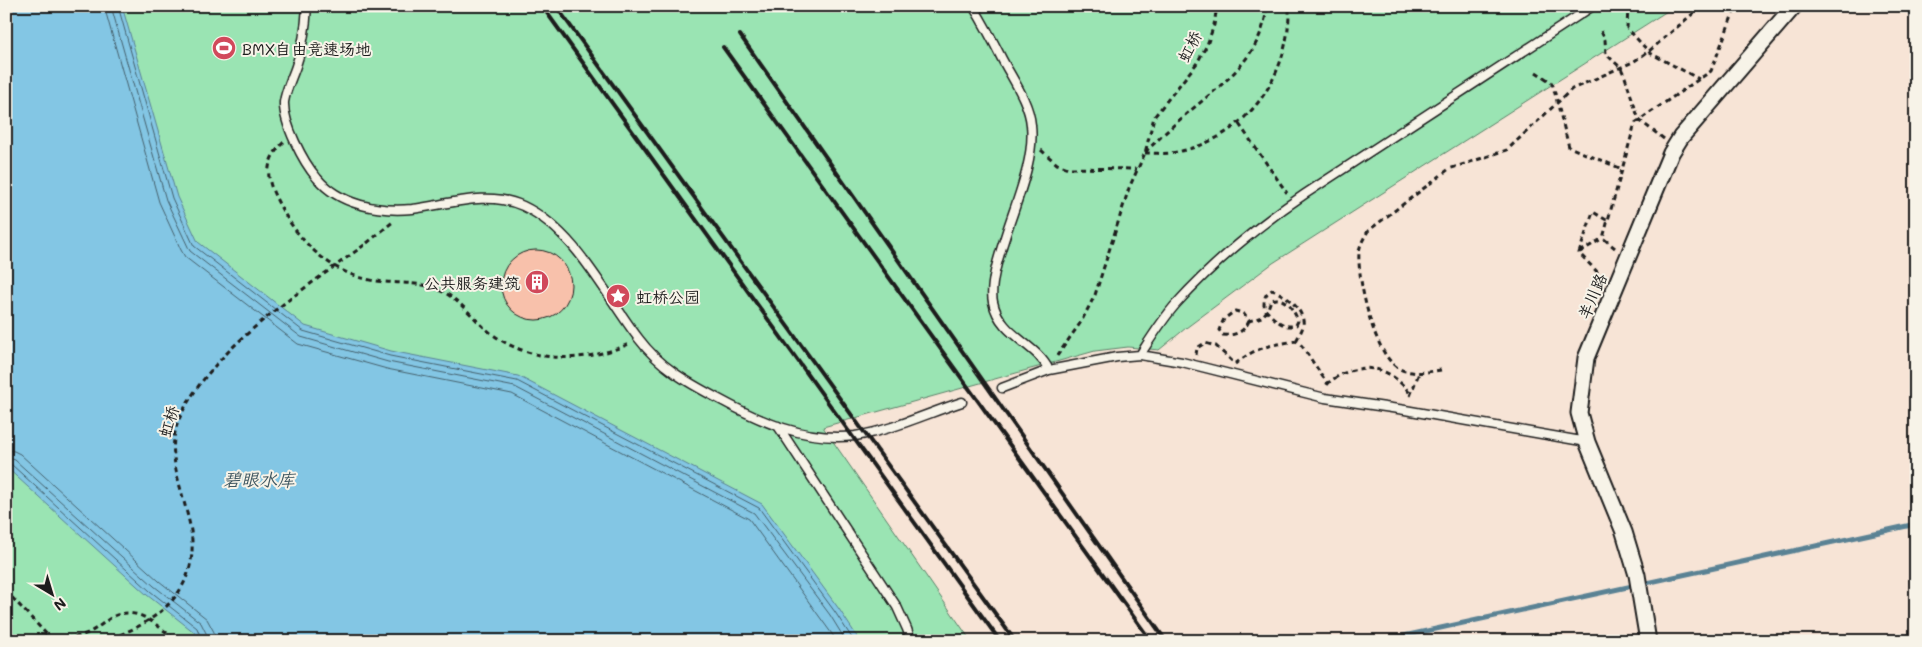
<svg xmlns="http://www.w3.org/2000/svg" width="1922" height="647" viewBox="0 0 1922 647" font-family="Mali,'LXGW WenKai TC',sans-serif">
  <rect width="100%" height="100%" fill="#f7e4d6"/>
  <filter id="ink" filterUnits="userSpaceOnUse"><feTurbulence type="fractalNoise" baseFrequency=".02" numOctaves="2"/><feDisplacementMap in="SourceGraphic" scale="10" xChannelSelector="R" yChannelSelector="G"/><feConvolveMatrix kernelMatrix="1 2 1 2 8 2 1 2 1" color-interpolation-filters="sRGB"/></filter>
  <g filter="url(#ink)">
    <path fill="#9ae4b3" stroke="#5b8068" d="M6,6H1675L1273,263L1186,328L1159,350L1128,347L1095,351L823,427L971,641H6Z"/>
    <path fill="#83c6e4" stroke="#5a8294" d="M6,6H122L177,197L198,242L305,326L391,351L518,376L762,504L839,609L860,641H198L194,632L147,595L6,467Z"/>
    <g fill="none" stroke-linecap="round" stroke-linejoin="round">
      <path stroke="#45606c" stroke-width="1" d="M104,6L159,202L181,250L185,257L298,344L387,369L512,394L749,519L837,641
        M111,6L166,200L190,251L301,337L388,362L515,387L754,513L830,615L846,641
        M118,6L172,198L194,246L303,331L390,356L517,381L759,508L835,612L854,641
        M6,450L14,451L20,454L159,581L207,619L214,632L216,641
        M6,457L15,460L154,586L201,623L207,635L208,641
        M6,464L12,465L150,591L197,628L202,641"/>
      <path stroke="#5a8294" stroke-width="5" d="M1905,6L1916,20
        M1381,641L1916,524"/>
    </g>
    <path fill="#f8c1ab" stroke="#1c1c1c" d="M501 285a35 35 0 1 1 70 0a35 35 0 1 1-70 0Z"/>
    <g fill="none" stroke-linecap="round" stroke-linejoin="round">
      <g stroke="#1c1c1c" stroke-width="11">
        <path id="lane" d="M307,6C306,27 303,46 296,66C292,78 286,89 284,102C283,123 303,162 317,178C339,205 379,212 412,209C447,205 488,190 523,206C576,231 605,295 639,339C660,367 687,382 717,398C759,421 805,442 855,436C890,431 928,413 962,402
          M973,6C984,24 993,41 1002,59C1013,80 1029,102 1031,125C1035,158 1017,200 1007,231C1001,250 989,283 993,302C1000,336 1036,343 1049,370
          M1140,355C1151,338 1162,320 1176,304C1212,264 1260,224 1305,194L1593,6
          M1002,388L1049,370L1117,357L1140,355L1182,362L1325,398L1405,410L1587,442
          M778,426L897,607L907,629L911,641"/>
      </g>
      <g stroke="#1c1c1c" stroke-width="19">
        <path id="street" d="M1648,641L1637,575L1624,532L1587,442L1579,413L1586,358L1671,153L1681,137L1794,6"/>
      </g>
      <path stroke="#1c1c1c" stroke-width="3" stroke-dasharray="5 4" stroke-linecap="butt" d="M1628,6L1627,28L1650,53L1699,79
        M1601,31L1605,40L1606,54L1621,68L1625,77L1639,120L1664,139
        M1536,72L1551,82L1553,86L1569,147L1622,169
        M1239,124L1287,193
        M284,142C266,159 265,175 275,196C295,238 328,274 376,281C397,284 419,281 439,290C458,298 471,316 486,329C526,364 583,364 629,344
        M1041,150L1057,164L1068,168L1137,169
        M1145,152C1160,138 1174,124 1190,111C1226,81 1262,56 1267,6
        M1145,153C1153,153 1163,154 1171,153C1244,142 1291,78 1289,6
        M367,243L394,221
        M1615,248L1603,238L1635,123L1711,71L1736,6
        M1580,252L1603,238
        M1604,279L1579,253L1593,212L1608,221
        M1249,321C1244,332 1235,336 1223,335L1219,330L1224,319L1235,311L1243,313L1249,321L1262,317L1267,311L1271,300C1285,295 1294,310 1298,321L1296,325C1284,330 1272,317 1264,308C1264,299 1264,294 1272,290C1285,294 1306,311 1303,326C1302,331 1298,337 1296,341
        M1196,355L1197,348L1205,343L1216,346L1233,362
        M1057,356L1081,322L1095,295L1129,188L1145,153L1154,117L1197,63L1207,45L1214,25L1217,6
        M1235,364C1256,347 1270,345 1296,341L1302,346L1327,383
        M1441,370C1428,372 1413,375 1400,369C1374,357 1357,278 1359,252C1360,244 1364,238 1368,231L1449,169L1507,150L1572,89L1633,62L1649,51L1702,6
        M1327,385C1330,380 1337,377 1342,374C1371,361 1394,371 1411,395
        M1410,396L1419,373
        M6,591L52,640C65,638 78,638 90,632C108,622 115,608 139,615C151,619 164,631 175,639V641"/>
      <use href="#lane" stroke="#f7f3e8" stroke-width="8"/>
      <use href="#street" stroke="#f7f3e8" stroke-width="15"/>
      <path stroke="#1c1c1c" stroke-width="4" d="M542,6L1000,641
        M556,6L1015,641
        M740,35L1166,641
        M723,47L1151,641"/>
      <path stroke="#1c1c1c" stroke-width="3" stroke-dasharray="5 4" stroke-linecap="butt" d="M103,641C155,624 200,593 191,531C189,519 185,506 182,494C175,469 168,443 180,417C214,345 305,289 367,243"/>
    </g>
  </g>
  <defs>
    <g id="stadium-disc" transform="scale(1.25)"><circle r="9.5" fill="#d1495b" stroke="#f7f3e8"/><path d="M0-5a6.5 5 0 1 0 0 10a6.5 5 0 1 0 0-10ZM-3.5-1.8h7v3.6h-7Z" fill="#fff"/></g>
    <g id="building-disc" transform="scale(1.25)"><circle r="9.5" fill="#d1495b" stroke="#f7f3e8"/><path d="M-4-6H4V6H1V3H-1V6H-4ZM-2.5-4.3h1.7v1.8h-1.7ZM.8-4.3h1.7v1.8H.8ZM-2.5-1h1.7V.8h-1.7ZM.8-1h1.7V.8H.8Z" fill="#fff"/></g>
    <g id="sight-disc" transform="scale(1.25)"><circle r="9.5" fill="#d1495b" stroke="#f7f3e8"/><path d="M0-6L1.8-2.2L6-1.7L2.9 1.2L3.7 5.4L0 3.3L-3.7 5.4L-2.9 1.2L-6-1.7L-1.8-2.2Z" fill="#fff"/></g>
  </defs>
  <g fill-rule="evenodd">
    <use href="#stadium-disc" x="224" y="48"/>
    <use href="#building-disc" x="537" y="282"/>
    <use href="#sight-disc" x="618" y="296"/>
  </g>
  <g text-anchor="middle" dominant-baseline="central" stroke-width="4" stroke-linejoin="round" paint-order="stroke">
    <g font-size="16" fill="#1c1c1c" stroke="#f7f3e8">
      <text transform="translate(1189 46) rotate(-62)">虹桥</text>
      <text transform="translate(1592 296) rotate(-67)">羊川路</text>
      <text transform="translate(168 421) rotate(-73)">虹桥</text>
    </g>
    <g font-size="16" fill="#1c1c1c" stroke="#f7f3e8" text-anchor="start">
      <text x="242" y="48">BMX自由竞速场地</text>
      <text x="520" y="282" text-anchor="end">公共服务建筑</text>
      <text x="636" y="296">虹桥公园</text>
    </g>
    <g font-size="18" font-style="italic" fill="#405862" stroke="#f7f3e8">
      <text x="259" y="479">碧眼水库</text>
    </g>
  </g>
  <rect width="1922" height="647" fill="none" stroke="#f7f3e8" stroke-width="25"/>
  <rect x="12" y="12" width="1897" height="622" fill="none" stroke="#1c1c1c" stroke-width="2" filter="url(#ink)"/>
  <g transform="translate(52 594) rotate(142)" stroke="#f7f3e8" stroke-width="4" paint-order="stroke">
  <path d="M0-4L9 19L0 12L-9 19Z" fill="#1c1c1c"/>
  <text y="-8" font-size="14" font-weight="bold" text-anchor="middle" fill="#1c1c1c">N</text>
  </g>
</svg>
